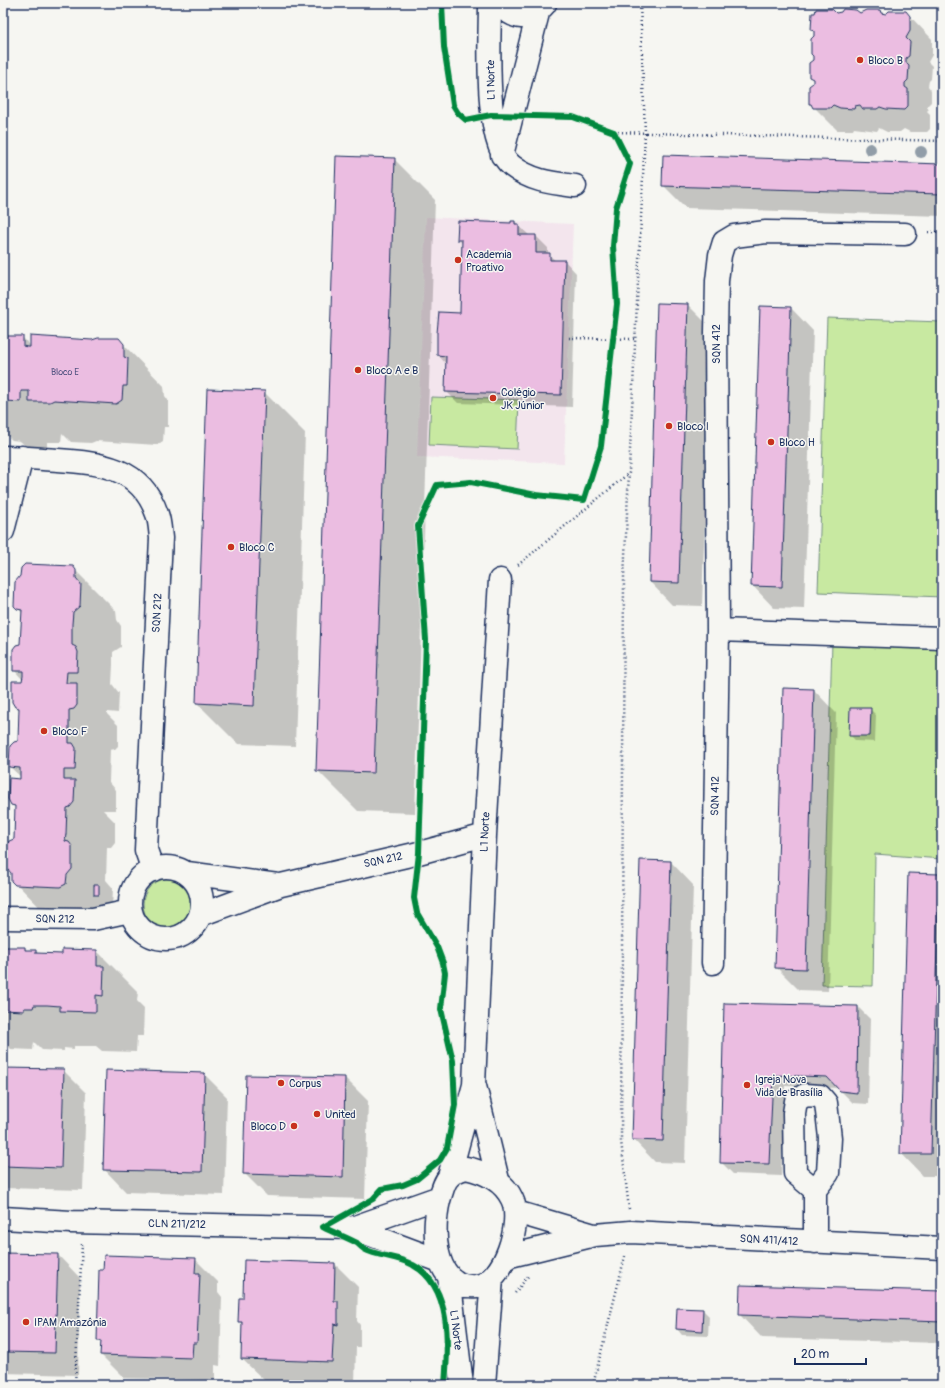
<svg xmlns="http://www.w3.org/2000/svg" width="945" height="1388" viewBox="0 0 945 1388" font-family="Pangolin,sans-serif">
  <rect width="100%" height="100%" fill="#f6f6f2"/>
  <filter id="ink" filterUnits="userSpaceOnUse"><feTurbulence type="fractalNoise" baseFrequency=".025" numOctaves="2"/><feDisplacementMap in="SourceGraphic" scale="8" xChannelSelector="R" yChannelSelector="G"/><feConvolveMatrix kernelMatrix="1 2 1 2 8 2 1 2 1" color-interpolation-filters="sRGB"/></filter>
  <g filter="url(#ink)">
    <path fill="#f3e5ed" d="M426,217L573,224L564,463L417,457Z"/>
    <path fill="#c8e9a1" stroke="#728c80" d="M827,318L942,322V597L818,592Z
      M431,397L519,400L517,449L429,445Z
      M832,642L942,647V859L875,854L873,986L822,985Z
      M143 904a25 25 0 1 1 50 0a25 25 0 1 1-50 0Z"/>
    <path fill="#0003" d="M880,11L883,15L906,12L932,39V55L928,62L932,66L931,79L929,81L928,86L931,90V102L927,106L929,109L927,111L930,114V129L927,132H910L904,129L900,132H887L879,128L877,131L854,128L853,130H837L810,103L814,84L815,60L812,53L836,14H860Z
      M394,159L435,200L415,813L358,811L317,770Z
      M941,165L942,216L686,208L663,185Z
      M515,222L530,236H536L548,248V254L556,261H565L576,273L572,407L458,403L446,391L447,365L438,355L461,314L463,244L458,239Z
      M688,305L711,328L702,606L672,605L650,582Z
      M791,308L813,331L804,609L774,608L752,585Z
      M3,337H22L31,346L118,339L164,386L165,396L168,400V427H164L163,441L157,445L96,441L91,443L71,442L62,433L61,442H47V449L28,448L20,441L12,440L3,432Z
      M264,392L305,433L295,746L238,744L197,703Z
      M75,570L116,611L117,620L121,626V647L113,652V665L112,684L119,693L118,713L107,712V714L118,725V746L115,749L110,750L109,782L116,790V810H103L115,822V843L111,848H107L106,880L113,888L112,910L58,926L12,879L16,808L12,804L21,777L10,767L19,742L20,710L15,706L23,680L14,670L21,644L22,613L18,608Z
      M3,608L7,615L6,643H3Z
      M3,663L5,665V678H3Z
      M814,690L836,713L828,991L799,990L776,967Z
      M870,709L876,715L875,742L856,741L850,735Z
      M671,862L693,885L685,1163L655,1162L633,1139Z
      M909,874L939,875L942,878V1176H923L901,1153Z
      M3,948H25L27,951H35L39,954L63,955L97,951L138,992L137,1001L144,1008L143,1036H137L136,1052L102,1051L96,1046H74V1049L64,1048V1051L42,1050L34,1042L33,1050L11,1049L9,1047H3Z
      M725,1004L858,1007L870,1019L868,1104L853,1103L838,1088L785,1086L781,1176L733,1174L721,1162Z
      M3,1068L63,1070L86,1093L83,1190L3,1188Z
      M204,1074L227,1097L224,1195L126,1192L104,1169Z
      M247,1076L345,1078L368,1101L365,1199L267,1196L244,1173Z
      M3,1254L58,1255L80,1278L78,1375L3,1373Z
      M195,1259L218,1282V1292L222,1297L220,1366L215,1365V1380L124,1378L101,1355L102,1344L98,1340Z
      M335,1264L358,1287L357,1321L360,1325V1347H356L355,1384L265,1381L242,1359L243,1325L239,1321L244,1299Z
      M942,1292V1343L762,1338L740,1315Z
      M678,1309L703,1310L709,1316L708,1336L682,1335L677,1329Z"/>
    <path fill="#ebbde1" stroke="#1b2f5e" d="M816,9H832L836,13L841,12L843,9L856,10L860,13L866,10H880L881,13L886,14L889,11H906L910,16V31L906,38L910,42L909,56L906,58V63L909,66L908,80L905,83V87L908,89V106L904,110L886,109L880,107L877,109H863L860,105L855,106L854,109L840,108L833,105L830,108H813L811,104H809V86L813,83V79L809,77V63L813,60V56L811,54V39L814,36V31L811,30L812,13H815Z
      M663,155L942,164L941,194L662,186Z
      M336,156L395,158L374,773L316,771Z
      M458,221L511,223V221H515V224H519V235H536V253H550V260H565L561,395L445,392L446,356L437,355V333L439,312L460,313L462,240H457Z
      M941,268H942V300H940Z
      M657,303L688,304L679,583L649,582Z
      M760,306L791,307L782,587L751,586Z
      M3,336H23V346L27,347H30V336L92,340L98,338H119L124,344V357L128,358L127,386H123L122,400L116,404L54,400L50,402H29V391H21V402L6,401V408H3Z
      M207,389L265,391L254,706L196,703Z
      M25,564L73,566L76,570V578L81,584L80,606L73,612L72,624V645L76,647L78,652L77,672H67L66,683H77V705L74,709L69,710V743H73L76,748L75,770H64V780H75L74,802L70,807L67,808L66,834L65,841L69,842L72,846V869L67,875L66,884L60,887L15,885L11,881V873L6,867L7,845L9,841L14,839L15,806L11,805L8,799L9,778L20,779V768L9,767L10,746L14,742L18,741L19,708L15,707L12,702V681H22L23,676V671H13V649L16,645L20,644L22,610L17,609L14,606L15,582L20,576L21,568Z
      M783,688L814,689L806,969L775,968Z
      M850,708H871L870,736H849Z
      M640,860L671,861L663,1141L632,1140Z
      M908,873L939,874L931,1154H900Z
      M94,885H99V895H94Z
      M3,947H25V950H36V953L62,954V949L97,950V966H104L103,996L96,995V1012L60,1011V1006L47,1005H34L33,1008H24V1011L3,1010Z
      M724,1003L858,1006L857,1093L840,1091L827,1077L773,1075L769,1164L720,1163Z
      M3,1068L64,1069L61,1168L3,1166Z
      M106,1070L205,1073L202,1172L103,1170Z
      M246,1075L345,1077L343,1177L243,1174Z
      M3,1253L58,1254L55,1353L3,1352Z
      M104,1255L196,1258L195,1273H200L197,1343H193L192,1358L100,1355L101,1341H97L99,1270H103Z
      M244,1260L335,1263L334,1301H338V1325L334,1324L332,1362L241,1359L242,1322H238L239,1298H243Z
      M740,1285L942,1291V1322L739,1315Z
      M677,1308L703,1309L702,1331L676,1329Z"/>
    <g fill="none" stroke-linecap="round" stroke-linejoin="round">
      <g stroke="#1b2f5e" stroke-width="25">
        <path id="minor" d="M490,3C490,39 483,144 512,166C531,181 552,183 575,186
          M497,3C514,20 529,23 545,4
          M502,155L538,13
          M905,234L766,232L734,236L724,242L720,255L717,281L716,332L718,630L942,638
          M3,457C21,457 40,459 58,460C100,463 141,467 157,514C160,522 160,531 161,538L146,850L153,870
          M3,531L22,457
          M130 903a36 36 0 1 1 72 0a36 36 0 1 1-72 0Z
          M187,873L278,885
          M200,915L281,885L419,853L485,835
          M3,918L93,919L130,911
          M713,963L718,630
          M475,1086L498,1180
          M466,1168C485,1172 503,1180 512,1199C523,1221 505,1283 476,1286C431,1290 431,1223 441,1194C443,1188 445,1180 450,1176C455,1171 460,1170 466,1168Z
          M449,1177L474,1085L485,835L500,580
          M815,1190L795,1173L794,1113L796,1101L805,1095L820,1096L826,1103L830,1138L828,1173L815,1190V1242
          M516,1212L594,1235
          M3,1218L71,1222L352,1228L440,1261
          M352,1228L440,1197
          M506,1257L595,1235L631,1232L942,1248
          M449,1276L462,1385
          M484,1385L492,1278"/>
      </g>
      <path stroke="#1b2f5e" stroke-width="2.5" stroke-dasharray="1 3" stroke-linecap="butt" d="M614,132L942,141
        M940,141L942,110
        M928,232H942
        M569,338L635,339
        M518,565L629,473
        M629,1209L621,1141L624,577L645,133L640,3
        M515,1293L529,1275
        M75,1385L82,1244
        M593,1385L625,1256"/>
      <use href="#minor" stroke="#f6f6f2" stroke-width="22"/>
      <g stroke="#f6f6f2" stroke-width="8">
        <path id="cycleway" d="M442,3L444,47L453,105L458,113L466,120L491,115L573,117L614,132L630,164L616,208L613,246L617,304L601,446L584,500L536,495L471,482L437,485L418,526L426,640L419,853L414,898L417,913L437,947L443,963L445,973L441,1009L453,1061L455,1105L447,1148L440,1160L417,1179L403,1185L382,1189L373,1199L323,1227C334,1233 346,1237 357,1243C359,1245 361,1247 364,1249C379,1257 398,1256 413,1265C453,1287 448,1346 445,1385"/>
      </g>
      <use href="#cycleway" stroke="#00873e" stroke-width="6"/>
    </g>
    <g fill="#919da8">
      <circle cx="870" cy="149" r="6"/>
      <circle cx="921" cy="152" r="6"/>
    </g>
  </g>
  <g fill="#c8321e" stroke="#f6f6f2" stroke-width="1.5">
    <circle cx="860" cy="60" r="4"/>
    <circle cx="458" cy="260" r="4"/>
    <circle cx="358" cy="370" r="4"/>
    <circle cx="493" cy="398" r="4"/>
    <circle cx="669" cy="426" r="4"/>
    <circle cx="771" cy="442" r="4"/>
    <circle cx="231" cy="547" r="4"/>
    <circle cx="44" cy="731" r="4"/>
    <circle cx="281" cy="1083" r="4"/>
    <circle cx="747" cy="1085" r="4"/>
    <circle cx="317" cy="1114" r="4"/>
    <circle cx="294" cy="1126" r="4"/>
    <circle cx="26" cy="1322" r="4"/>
  </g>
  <g text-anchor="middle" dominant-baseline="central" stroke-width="3" stroke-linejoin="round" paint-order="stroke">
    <g font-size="9" fill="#4f527f">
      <text x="65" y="372">Bloco E</text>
    </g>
    <g font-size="11" fill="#1b2f5e" stroke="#f6f6f2" text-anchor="start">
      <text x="868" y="60">Bloco B</text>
      <text x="466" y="254">Academia<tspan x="466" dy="13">Proativo</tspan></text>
      <text x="366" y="370">Bloco A e B</text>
      <text x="501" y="392">Colégio<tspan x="501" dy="13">JK Júnior</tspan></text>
      <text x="677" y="426">Bloco I</text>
      <text x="779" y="442">Bloco H</text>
      <text x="239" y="547">Bloco C</text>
      <text x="52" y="731">Bloco F</text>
      <text x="755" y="1079">Igreja Nova<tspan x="755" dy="13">Vida de Brasília</tspan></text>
      <text x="289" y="1083">Corpus</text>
      <text x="325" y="1114">United</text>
      <text x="286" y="1126" text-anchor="end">Bloco D</text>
      <text x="34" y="1322">IPAM Amazônia</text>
    </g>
    <g font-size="11" fill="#1b2f5e" stroke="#f6f6f2">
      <text transform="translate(491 80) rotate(-91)">L1 Norte</text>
      <text transform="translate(716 344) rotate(-90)">SQN 412</text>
      <text transform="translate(157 613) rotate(-87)">SQN 212</text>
      <text transform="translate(715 796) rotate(-89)">SQN 412</text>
      <text transform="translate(485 832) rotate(-87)">L1 Norte</text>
      <text transform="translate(383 860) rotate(-12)">SQN 212</text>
      <text transform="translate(55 919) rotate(1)">SQN 212</text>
      <text transform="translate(177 1224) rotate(1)">CLN 211/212</text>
      <text transform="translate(769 1240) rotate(3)">SQN 411/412</text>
      <text transform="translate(456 1330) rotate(83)">L1 Norte</text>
    </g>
  </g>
  <rect width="945" height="1388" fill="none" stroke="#f6f6f2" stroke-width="16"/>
  <rect x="8" y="8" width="929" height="1372" fill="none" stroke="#1b2f5e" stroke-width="1.5" filter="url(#ink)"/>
  <path d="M795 1358v6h71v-6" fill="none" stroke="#1b2f5e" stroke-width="2"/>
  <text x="801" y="1358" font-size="12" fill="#1b2f5e" stroke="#f6f6f2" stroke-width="3" paint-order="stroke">20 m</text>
</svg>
